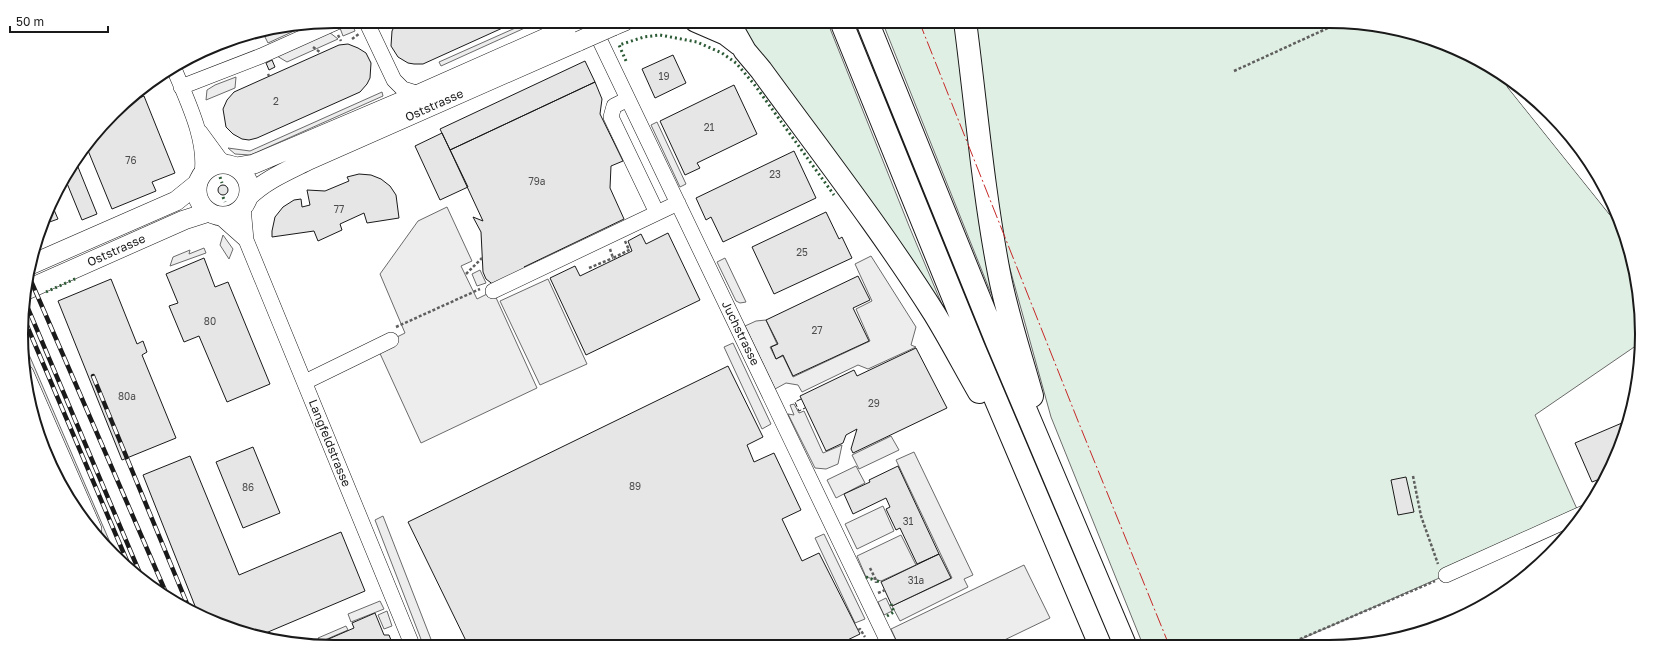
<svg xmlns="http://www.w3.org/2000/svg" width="1663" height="668" viewBox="0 0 1663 668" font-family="'Golos Text',sans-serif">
  <rect width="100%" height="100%" fill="#fff"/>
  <path fill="#e0efe3" stroke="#6a6a6a" d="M736,21H827L909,226L943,307Z
    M882,21H958L999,308L990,291Z
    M976,21H1329L1429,38L1485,63L1535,99L1577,143L1610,195L1631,253L1641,313L1640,343L1535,415L1577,509L1471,564L1288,645H1143L1051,417L1002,240Z"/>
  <path fill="#ededed" stroke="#6a6a6a" d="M531,21H537L538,22L441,66L439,62Z
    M352,23L355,31L343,36L340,28Z
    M307,25L268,43L265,37V32Z
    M329,32L338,39L287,62L277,56Z
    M236,77L235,88L206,100L207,90L215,85Z
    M382,92L383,96L255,153L250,155L235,154L228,148L250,151Z
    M657,122L686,184L680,187L651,125Z
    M447,207L472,261L461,266L477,299L493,291L537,388L421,443L377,347L405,333L380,274L418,221Z
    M223,235L233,249L229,259L220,245Z
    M204,248L206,253L170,266L173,257L190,250L189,254Z
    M871,256L916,327L911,345L916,347L868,369L858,365L802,392L798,385L786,383L775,389L745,326L756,321L766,320L777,344L770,347L776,359L783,356L793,377L870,341L856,309L872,301L855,264Z
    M725,258L746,302L740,303L736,301L717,262Z
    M480,270L486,283L477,286L472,274Z
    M548,279L587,364L540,385L500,301Z
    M733,343L771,424L762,429L724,347Z
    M26,350H27L112,547L102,538L26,356Z
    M27,383L81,515L74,508L45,454L27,395Z
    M794,404L799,413L804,411L823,453L842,445L838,464L826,469L815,468L788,414L794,415L790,405Z
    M891,436L899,450L859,469L852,455Z
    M914,452L973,575L964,579L968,587L900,621L892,606L952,578L896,460Z
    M856,466L865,483L836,498L827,480Z
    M883,506L894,531L857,549L845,524Z
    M383,516L434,647H424L375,520Z
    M824,534L865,619L855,623L815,538Z
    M901,535L916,565L881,581L866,577L857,556Z
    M1024,565L1050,618L994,645L899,646L891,629Z
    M886,598L892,611L884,615L878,602Z
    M380,601L384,609L351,622L348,614Z
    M387,611L392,626L384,629L378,615Z
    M346,626L348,630L320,642L318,638Z"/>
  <path fill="#e6e6e6" stroke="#1a1a1a" d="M397,21H518L423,64H414L408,63L398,57L391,46L392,31Z
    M348,44L358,48L366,53L371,63L370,78L367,84L360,92L257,138L249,140L242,139L233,134L226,127L223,109L227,100L234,92L339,45Z
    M673,55L686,83L655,98L642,69Z
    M272,60L275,67L269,70L266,63Z
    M585,61L595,82L450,150L440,129Z
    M595,82L602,99L600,114L623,161L611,166L610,188L624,219L524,267L533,268L495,286L486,279L483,272L481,232L473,217L483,221L450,150Z
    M734,85L757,134L697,163L700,168L685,175L660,121Z
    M144,96L175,173L152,182L156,191L112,209L87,148L122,105Z
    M442,133L468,187L440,200L415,146Z
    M794,151L816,198L723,242L711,217L706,220L696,198Z
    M76,162L97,214L82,220L64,176Z
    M359,174L371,175L381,179L390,186L396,195L399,218L367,223L364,213L340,224L342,230L318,241L314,231L272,237V231L275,217L283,207L294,200L301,199L302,207L310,205L307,190L325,191L349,181L347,177Z
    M218 190a5 5 0 1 1 10 0a5 5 0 1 1-10 0Z
    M51,203L58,219L41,225Z
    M826,212L839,239L842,237L852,258L774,294L752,247Z
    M668,233L700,300L586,355L550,278L575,266L580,276L632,251L628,241L641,234L646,244Z
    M204,258L215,287L228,282L270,384L227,402L199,336L184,342L169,306L178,303L166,274Z
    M858,276L870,300L853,308L869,341L793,376L783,355L776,359L771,347L778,344L766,320Z
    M111,279L137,344L143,341L147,352L142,355L176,438L122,460L58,301Z
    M916,348L947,408L853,453L851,449L857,429L846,435L843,443L826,451L800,396L854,370L857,376Z
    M728,366L763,437L747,445L754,462L774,453L801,510L782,519L802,561L819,553L860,634L835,646L469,647L408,522Z
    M1629,420L1625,434L1605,477L1592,482L1575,443Z
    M253,447L280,513L243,528L216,462Z
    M190,456L239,575L341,532L365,591L261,635L234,630L197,611L143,475Z
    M898,466L939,554L917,564L900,528L896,530L886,509L890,507L886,498L853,514L844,494L870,482L869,480Z
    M1406,477L1414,512L1398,515L1391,480Z
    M939,554L951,578L892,606L881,582Z
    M375,613L384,635H389L391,640L388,644L389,647H334L317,644L354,628L352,623Z
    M1051,640L1053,645H1039Z"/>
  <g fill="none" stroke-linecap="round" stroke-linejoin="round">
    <g stroke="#1a1a1a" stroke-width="16">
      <path id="minor" d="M366,21L394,80L403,89L419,94
        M592,24L890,646
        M173,66C186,99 207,138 202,174
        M1514,83L1615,209
        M181,87L261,56L339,21
        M628,99L614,106L611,117L657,213
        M200,132L219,158L226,164
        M243,207L246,240L413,647
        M219,216L246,240
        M493,291L678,203
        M26,373L94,529
        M305,382L391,340
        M1446,575L1586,512"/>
    </g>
    <g stroke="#1a1a1a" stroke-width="20">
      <path id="major" d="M613,26L625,21
        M197 190a26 26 0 1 1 52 0a26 26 0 1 1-52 0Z
        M236,167L254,164L419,94L584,21
        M248,197C265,180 287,171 309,160L579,41
        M30,265L176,201L197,184
        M24,291L184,220L209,212"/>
    </g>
    <g stroke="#1a1a1a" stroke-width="24">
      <path id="highway" d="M696,21L726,34L739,44
        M728,21L745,51L761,70C820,151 881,229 934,313C950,339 964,366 979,392
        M841,21L973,346L1100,645
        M867,21L997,342L1125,645
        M965,21C976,105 983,190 999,273C1007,315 1021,356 1032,396"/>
    </g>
    <path stroke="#5f5f5f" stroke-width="2.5" stroke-dasharray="3 2" stroke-linecap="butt" d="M382,25L391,24
      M338,35L341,41
      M352,39L359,34
      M313,47L321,53
      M1234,71L1339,23
      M268,74L269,76
      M625,241L629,250
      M610,249L613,258L631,249
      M589,268L613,258
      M466,274L482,258
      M396,327L480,289
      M1413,476L1421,516L1438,564
      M870,568L876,580V583
      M878,593L885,590
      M858,630L860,629L865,637
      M1286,645L1435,581"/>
    <use href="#minor" stroke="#fff" stroke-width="15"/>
    <use href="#major" stroke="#fff" stroke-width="19"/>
    <use href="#highway" stroke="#fff" stroke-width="22"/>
    <g stroke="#1a1a1a" stroke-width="4.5">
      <path id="rail" d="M28,274L167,595
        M24,299L144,583
        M25,321L130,568
        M93,376L188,606"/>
    </g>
    <use href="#rail" stroke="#fff" stroke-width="3" stroke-dasharray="9" stroke-linecap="butt"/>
    <g stroke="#1a1a1a" stroke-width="20" stroke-linecap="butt">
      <path id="major-bridge" d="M579,41L613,26"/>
    </g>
    <use href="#major-bridge" stroke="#fff" stroke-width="19"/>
    <path stroke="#2b5a34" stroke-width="3" stroke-dasharray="2 3" stroke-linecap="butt" d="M626,61L619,45L644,37L660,35L697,42L722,53L736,63L754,84L834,195
      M220,177L222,183
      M223,197L225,202
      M46,292L77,278
      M866,577L874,580
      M877,581L880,582
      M887,616L894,612L891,604"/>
    <path stroke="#1a1a1a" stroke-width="1" stroke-dasharray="5 2" stroke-linecap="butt" d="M801,399L795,402L799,411L805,408"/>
    <path stroke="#c62828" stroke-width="1" stroke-dasharray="14 3 2 3" stroke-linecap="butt" d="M919,21L1078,421L1169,645"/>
  </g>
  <g text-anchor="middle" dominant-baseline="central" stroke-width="3" stroke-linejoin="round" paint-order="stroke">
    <g font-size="10" fill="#4d4d4d">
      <text x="664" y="76">19</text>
      <text x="276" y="101">2</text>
      <text x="709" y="127">21</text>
      <text x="131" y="160">76</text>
      <text x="775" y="174">23</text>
      <text x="537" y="181">79a</text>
      <text x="339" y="209">77</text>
      <text x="802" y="252">25</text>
      <text x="210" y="321">80</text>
      <text x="817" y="330">27</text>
      <text x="127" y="396">80a</text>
      <text x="874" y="403">29</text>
      <text x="635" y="486">89</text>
      <text x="248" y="487">86</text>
      <text x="908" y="521">31</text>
      <text x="916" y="580">31a</text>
    </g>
    <g font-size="12" fill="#1a1a1a" stroke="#fff">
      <text transform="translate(434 105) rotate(-24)">Oststrasse</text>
      <text transform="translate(116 250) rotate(-24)">Oststrasse</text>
      <text transform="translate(741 333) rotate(64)">Juchstrasse</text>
      <text transform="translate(330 443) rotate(68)">Langfeldstrasse</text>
    </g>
  </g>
  <path d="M0 0H1663V668H0ZM334 28H1329A306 306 0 0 1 1635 334V334A306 306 0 0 1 1329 640H334A306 306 0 0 1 28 334V334A306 306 0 0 1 334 28Z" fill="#fff" fill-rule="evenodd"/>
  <path fill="none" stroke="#1a1a1a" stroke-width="2" d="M334 28H1329A306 306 0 0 1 1635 334V334A306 306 0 0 1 1329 640H334A306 306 0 0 1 28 334V334A306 306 0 0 1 334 28Z"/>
  <path d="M10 26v6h98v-6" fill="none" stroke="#1a1a1a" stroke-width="2"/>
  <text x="16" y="26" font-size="12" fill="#1a1a1a" stroke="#ffffff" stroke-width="3" paint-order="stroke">50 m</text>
</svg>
